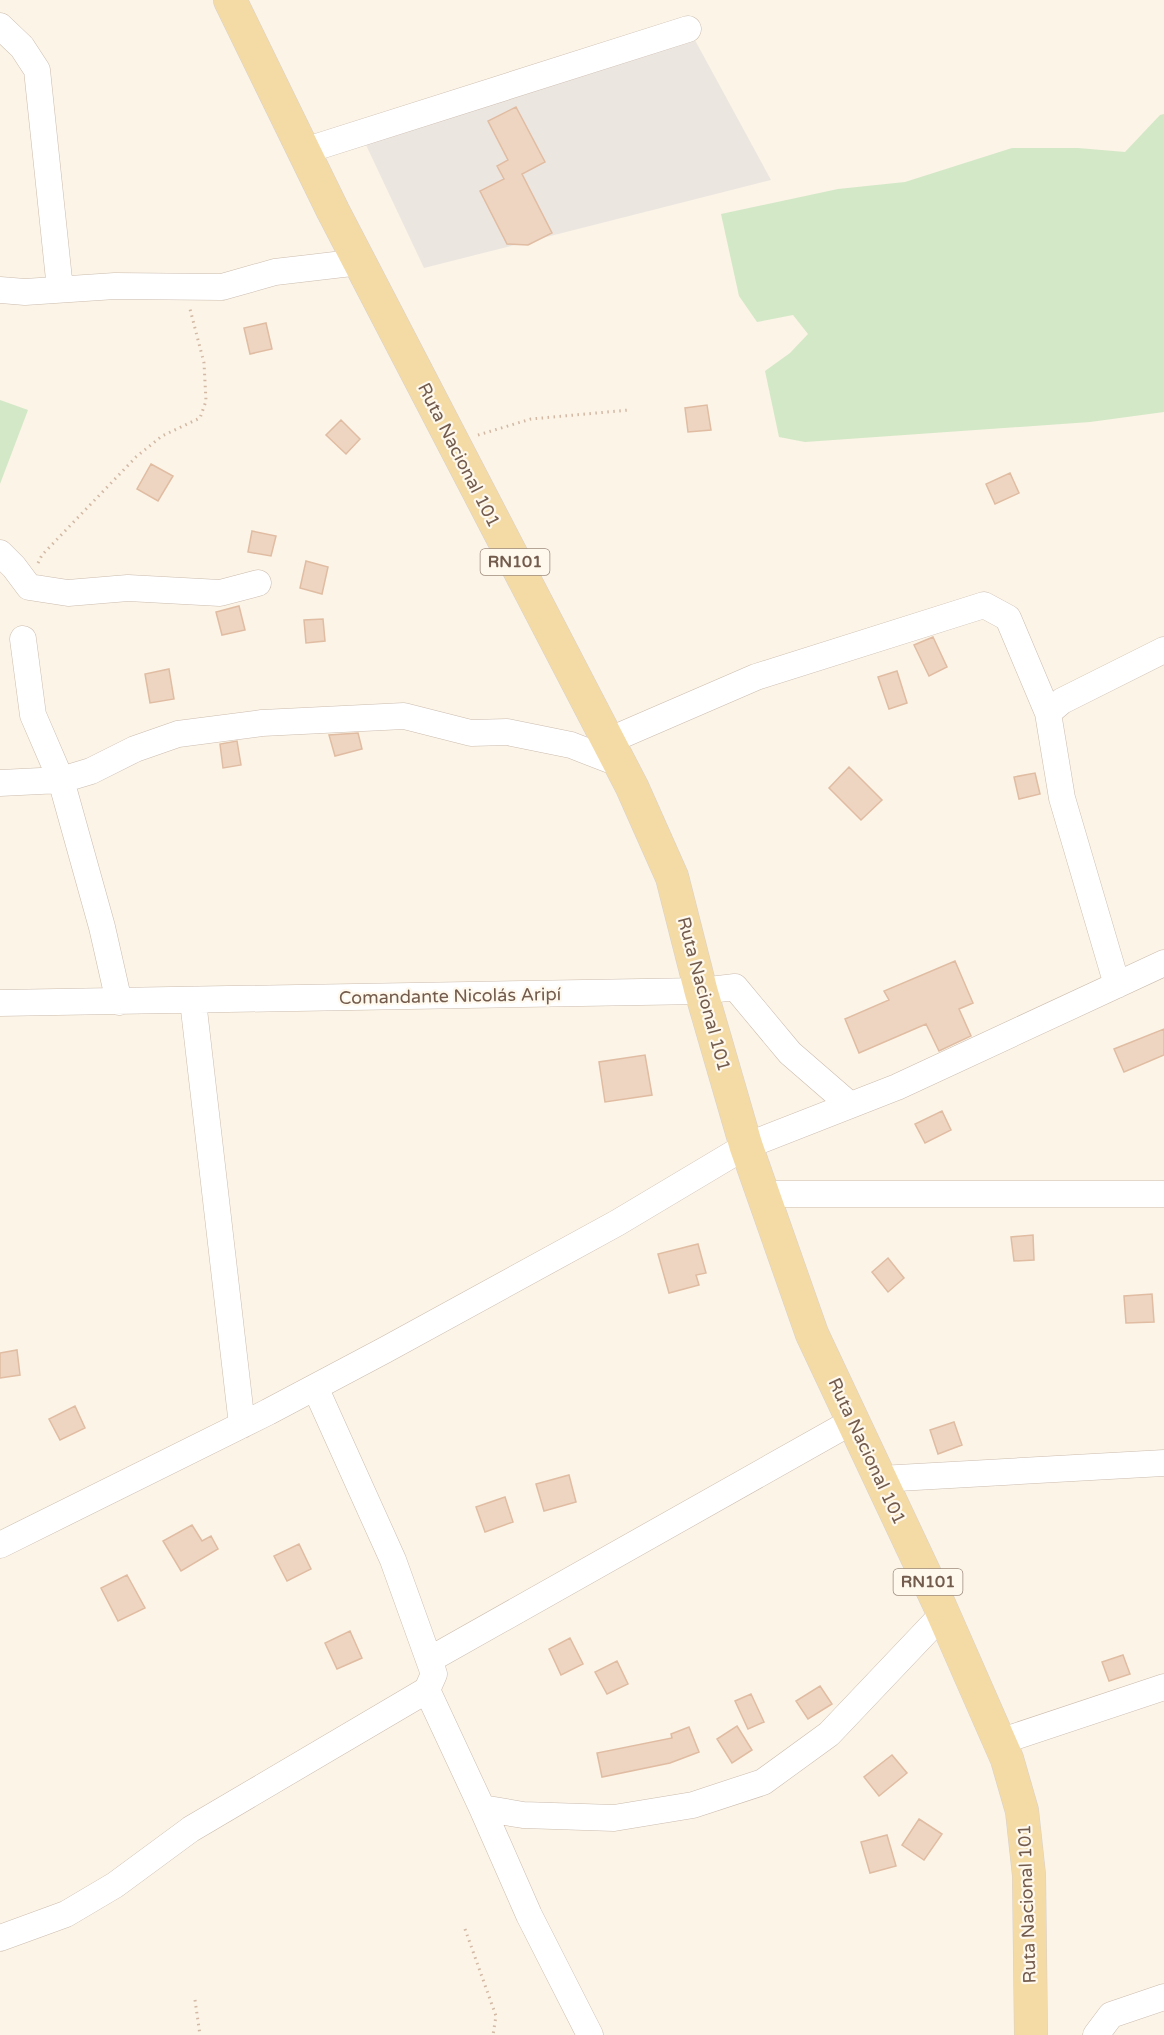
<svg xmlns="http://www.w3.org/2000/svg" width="1164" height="2035" viewBox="0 0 1164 2035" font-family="'Varela Round',sans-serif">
  <rect width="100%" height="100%" fill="#fbf4e7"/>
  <path fill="#ece6e1" d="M690,31L771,180L424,268L358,128Z"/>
  <path fill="#d3e8c6" d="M1164,114V412L1090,422L805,442L779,437L765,371L790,353L808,334L793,315L757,322L739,296L721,214L838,189L905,182L1012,148H1078L1125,152L1160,115Z
    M0,400L28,410L0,484Z"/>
  <path fill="#eed5c1" stroke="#e0bca2" stroke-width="1.5" d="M516,107L545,162L522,174L552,233L528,245L507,244L480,191L504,179L497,166L508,160L488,121Z
    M266,323L272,349L250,354L244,328Z
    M707,405L711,430L688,432L685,408Z
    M341,420L360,439L346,454L326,435Z
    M151,464L173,476L158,501L137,489Z
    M1010,473L1019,493L995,504L986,484Z
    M252,531L276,536L271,556L248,552Z
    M306,561L328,567L322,594L300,588Z
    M239,606L245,630L222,635L216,612Z
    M323,619L325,641L306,643L304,620Z
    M933,637L947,667L929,676L914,645Z
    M169,669L174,699L150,703L145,674Z
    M897,671L907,703L889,709L878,677Z
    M358,733L362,749L335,756L329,735Z
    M237,741L241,765L223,768L220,744Z
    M849,767L882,800L861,820L829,788Z
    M1035,773L1040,794L1019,799L1014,777Z
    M955,961L973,1003L959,1009L971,1036L939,1051L926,1024L859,1053L845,1019L889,1000L884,991Z
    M1164,1029V1055L1124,1072L1114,1049Z
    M645,1055L652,1095L605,1102L599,1062Z
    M942,1111L951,1130L925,1143L915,1124Z
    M1033,1235L1034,1260L1014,1261L1011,1237Z
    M698,1244L706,1273L696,1275L699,1285L669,1293L658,1254Z
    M888,1258L904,1278L888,1292L872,1272Z
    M1152,1294L1154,1322L1126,1323L1124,1296Z
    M17,1350L20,1375L0,1378V1353Z
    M75,1406L85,1428L60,1440L49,1419Z
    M954,1422L962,1445L938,1454L930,1430Z
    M569,1475L576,1502L544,1511L536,1484Z
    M505,1497L513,1522L485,1532L476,1507Z
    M192,1525L202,1541L211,1536L218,1549L181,1571L163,1541Z
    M299,1544L311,1569L287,1581L274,1556Z
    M127,1575L145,1608L118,1621L101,1588Z
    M350,1631L362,1658L337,1669L325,1643Z
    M570,1638L583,1664L561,1675L549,1649Z
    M1123,1655L1130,1674L1109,1681L1102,1662Z
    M617,1661L628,1684L607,1694L595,1672Z
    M820,1686L832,1704L808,1719L796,1701Z
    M751,1694L764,1722L748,1729L735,1701Z
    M737,1726L752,1750L732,1763L717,1739Z
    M689,1727L699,1752L670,1763L602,1777L597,1753L672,1738L671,1734Z
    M892,1755L907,1773L879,1796L864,1777Z
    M919,1819L942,1834L924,1860L902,1845Z
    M887,1835L896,1866L870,1873L861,1842Z"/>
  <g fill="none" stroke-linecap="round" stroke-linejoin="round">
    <g stroke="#ccbcae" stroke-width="27">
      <path id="minor" d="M0,26L22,47L37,70L60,289
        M304,151L688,29
        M0,290L25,292L115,286L222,287L275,272L360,262
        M0,553L14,567L29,587L68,593L128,588L220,593L258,583
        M23,639L33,715L61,780L102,927L119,1002
        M1048,713L1062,701L1164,650
        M608,741L756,677L984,605L1008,618L1048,713L1062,798L1117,985
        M0,783L61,780L91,771L135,749L178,734L262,723L404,716L471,733L507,732L571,745L620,764
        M193,1001L242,1425
        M0,1003L701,991L735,987L790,1053L850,1105
        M763,1194H1164
        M880,1479L1164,1463
        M0,1545L268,1412L385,1350L617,1223L746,1146L897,1087L1164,963
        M429,1660L853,1421
        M427,1690L482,1808L523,1815L614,1818L693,1805L763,1782L829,1734L942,1615
        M999,1742L1164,1687
        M482,1808L529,1915L590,2035
        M0,1938L66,1914L115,1885L191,1829L427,1690L434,1674L393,1560L315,1387
        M1096,2035L1111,2015L1164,1997"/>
    </g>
    <g stroke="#d8d1cd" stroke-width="34">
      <path id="major" d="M230,0L333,211L632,787L672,877L701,991L746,1146L812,1334L939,1604L1007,1759L1022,1811L1029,1875L1031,2035"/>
    </g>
    <path stroke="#d3b8a4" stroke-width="3" stroke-dasharray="1.5 4.5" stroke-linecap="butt" d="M478,435L531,419L629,410
      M38,563L42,555L136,457L162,436L200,418L206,401L204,363L190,309
      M465,1929L496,2016L493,2035
      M195,2000L200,2035"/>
    <use href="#minor" stroke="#fff" stroke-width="26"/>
    <use href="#major" stroke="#f4daa5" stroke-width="33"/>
  </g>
  <g text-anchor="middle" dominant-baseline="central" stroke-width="4.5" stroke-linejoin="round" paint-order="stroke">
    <g fill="#fef8ed" stroke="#9d8b7d" stroke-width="1.5">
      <rect x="480.5" y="549" width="69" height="26" rx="4.5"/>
      <rect x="893.5" y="1569" width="69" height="26" rx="4.5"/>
    </g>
    <g font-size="16" font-weight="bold" fill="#735c4d">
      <text x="515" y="562">RN101</text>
      <text x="928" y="1582">RN101</text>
    </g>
    <g font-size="18" fill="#735c4d" stroke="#fef8ed">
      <text transform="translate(459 455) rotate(63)">Ruta Nacional 101</text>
      <text transform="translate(704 994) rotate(75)">Ruta Nacional 101</text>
      <text transform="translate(450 996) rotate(-1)">Comandante Nicolás Aripí</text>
      <text transform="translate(867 1451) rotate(65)">Ruta Nacional 101</text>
      <text transform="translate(1027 1904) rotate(-92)">Ruta Nacional 101</text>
    </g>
  </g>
</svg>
